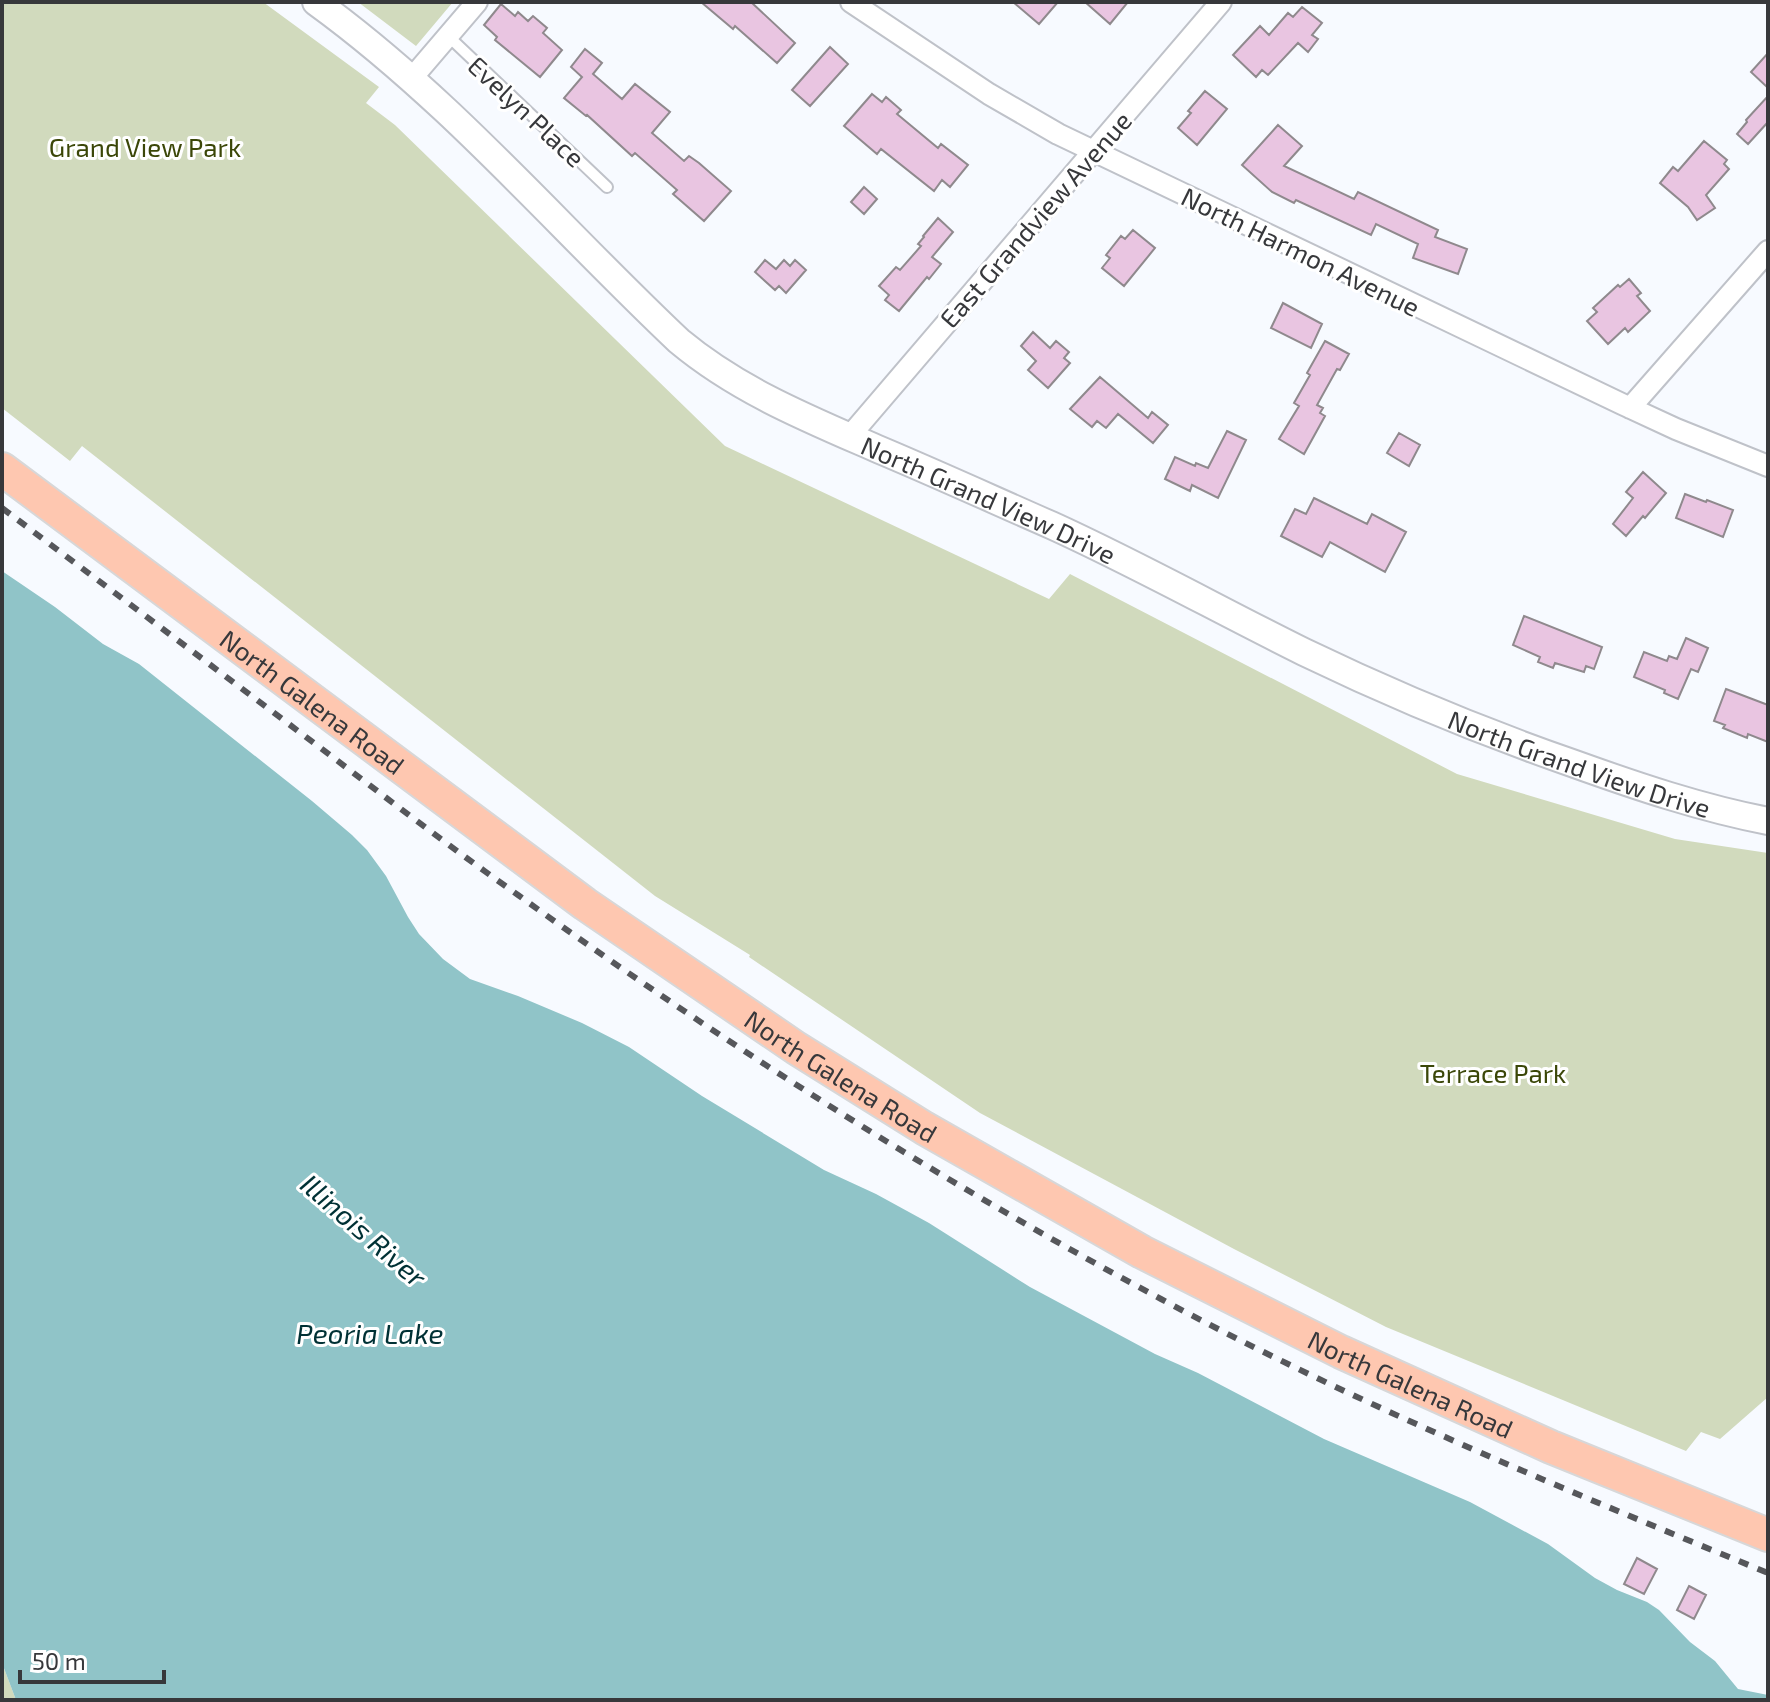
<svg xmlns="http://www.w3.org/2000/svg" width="1770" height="1702" viewBox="0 0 1770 1702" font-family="'Exo 2',sans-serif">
  <rect width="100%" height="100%" fill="#f7faff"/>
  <path fill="#d1dabd" d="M2,2H263L379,87L366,103L395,125L725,446L1049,599L1070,574L1457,774L1675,839L1768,853V1397L1720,1439L1701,1432L1686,1451L1386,1327L1234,1249L980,1113L749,957L750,955L655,896L82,446L70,461L2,408Z
    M358,2H453L416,46Z
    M2,1663L16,1700H2Z"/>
  <path fill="#90c4c8" d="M2,571L55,607L103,644L139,664L312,801L352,835L367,850L386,876L408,917L419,934L443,959L470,979L518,996L582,1023L629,1047L702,1096L824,1170L876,1194L929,1223L1030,1287L1155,1354L1198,1373L1324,1439L1470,1502L1548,1544L1595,1578L1617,1590L1647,1602L1659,1610L1690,1642L1715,1661L1738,1689L1768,1695V1700H16L2,1663Z"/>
  <path fill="#e9c5e1" stroke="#8f898d" stroke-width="2" d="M701,2H751L795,43L777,63L735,26L733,29Z
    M1013,2H1058L1039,24Z
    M1085,2H1128L1110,24Z
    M501,4L515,16L518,12L528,21L533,16L547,28L543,33L562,50L540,77L495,40L497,37L484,25Z
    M1302,7L1322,23L1312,35L1318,39L1308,52L1298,43L1268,75L1262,70L1256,77L1233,55L1260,26L1269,35L1288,13L1293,17Z
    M830,47L848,64L810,106L792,90Z
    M585,49L602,63L593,74L622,99L635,84L670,112L652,133L684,161L689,156L699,163L731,191L704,221L673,194L677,190L635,153L632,156L587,115L586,116L564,98L582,77L571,67Z
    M1768,53V88L1751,72Z
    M1205,91L1227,109L1197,145L1178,128L1191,113L1188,111Z
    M872,94L882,102L886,97L901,110L897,114L938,148L941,144L968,165L950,187L942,180L934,191L881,149L877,154L844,126Z
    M1768,96V122L1748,144L1737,134L1747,122L1746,120Z
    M1278,125L1302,146L1284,166L1354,199L1358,192L1438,230L1435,237L1467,249L1458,274L1413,258L1418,244L1376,224L1371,235L1296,200L1294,203L1272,192L1242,165Z
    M1704,141L1727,160L1724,164L1729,169L1706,195L1715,208L1697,220L1688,207L1660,183L1673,167L1678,171Z
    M864,187L877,199L864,214L851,202Z
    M938,218L953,232L932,257L941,264L929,279L927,277L899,311L885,300L889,295L879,286L896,267L900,270L921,246L918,244L924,237L923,236Z
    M1133,230L1155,248L1124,286L1102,268L1110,258L1106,255L1121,236L1125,239Z
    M765,260L776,269L784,260L790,266L795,260L806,270L786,293L779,286L775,290L755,272Z
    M1629,279L1641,293L1637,296L1650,311L1628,332L1625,328L1608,344L1587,321L1597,312L1593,308L1618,285L1620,287Z
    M1283,303L1322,324L1311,348L1271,328Z
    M1033,332L1050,348L1056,341L1069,352L1064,358L1070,363L1048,388L1028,370L1036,361L1021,346Z
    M1325,341L1349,354L1340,370L1337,369L1317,405L1323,408L1320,413L1325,416L1304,454L1279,439L1299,406L1294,403L1310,375L1307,373Z
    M1100,377L1148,418L1152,412L1168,425L1153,443L1118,414L1106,428L1097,421L1092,427L1070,409Z
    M1227,431L1246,440L1218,498L1192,485L1190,491L1165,479L1175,457L1195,466L1196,463L1208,468Z
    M1399,433L1420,445L1409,466L1387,453Z
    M1643,472L1666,493L1645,518L1643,516L1626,536L1613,524L1633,498L1626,492Z
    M1685,494L1706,502L1707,500L1733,510L1723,537L1676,518Z
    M1314,498L1367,524L1372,514L1406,532L1385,572L1330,542L1322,557L1281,536L1295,509L1306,514Z
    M1524,616L1602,647L1594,669L1586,666L1584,672L1555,663L1553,668L1538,662L1540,657L1513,645Z
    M1686,638L1708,648L1698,672L1691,669L1678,699L1664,693L1665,690L1634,677L1644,652L1667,661L1669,656L1677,659Z
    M1726,689L1768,705V742L1748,734L1747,738L1723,728L1725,725L1714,721Z
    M1637,1558L1657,1569L1644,1594L1624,1584Z
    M1689,1586L1706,1595L1694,1619L1677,1610Z"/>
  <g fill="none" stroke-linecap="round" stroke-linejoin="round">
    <g stroke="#bfc2c9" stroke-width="14">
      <path id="service" d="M447,35L607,187"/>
    </g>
    <g stroke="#bfc2c9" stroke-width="24">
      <path id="minor" d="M851,2L989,94L1058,134L1622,404L1676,429L1768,466
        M412,78L477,2
        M1630,408L1768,251
        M849,437L1221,2"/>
    </g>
    <g stroke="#bfc2c9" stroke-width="30">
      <g id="tertiary">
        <path id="s1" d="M316,2C451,100 558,227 679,341C739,391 809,419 880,450C937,474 994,500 1051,525C1137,564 1219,610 1304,652C1391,694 1480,731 1572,763C1636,786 1701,808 1768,821"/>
      </g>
    </g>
    <g stroke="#d7d7d8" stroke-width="36">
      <g id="primary">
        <path id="s2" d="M2,469L585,904L796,1048L924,1128L1142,1252L1341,1352L1551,1447L1768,1535"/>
      </g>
    </g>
    <use href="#service" stroke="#fff" stroke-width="10"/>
    <use href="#minor" stroke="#fff" stroke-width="20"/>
    <use href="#tertiary" stroke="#fff" stroke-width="26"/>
    <use href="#primary" stroke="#fec7b0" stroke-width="32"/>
    <path stroke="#56575b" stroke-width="6" stroke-dasharray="10 10" stroke-linecap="butt" d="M2,508C107,587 212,666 318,746C384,796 450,847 518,895C723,1043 938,1180 1161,1299C1358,1405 1561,1488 1768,1573"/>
  </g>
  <g text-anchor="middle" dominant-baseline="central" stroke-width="6" stroke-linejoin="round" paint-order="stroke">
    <g font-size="26" fill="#37383b" stroke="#fff">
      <text transform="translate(527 111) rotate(43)">Evelyn Place</text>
      <text transform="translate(1035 219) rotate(-49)">East Grandview Avenue</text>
      <text transform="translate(1301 251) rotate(26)">North Harmon Avenue</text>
      <text stroke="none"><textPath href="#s1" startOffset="846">North Grand View Drive</textPath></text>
      <text stroke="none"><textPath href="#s2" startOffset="388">North Galena Road</textPath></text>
      <text stroke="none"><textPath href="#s1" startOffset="1494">North Grand View Drive</textPath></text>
      <text stroke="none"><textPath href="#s2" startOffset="1036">North Galena Road</textPath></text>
      <text stroke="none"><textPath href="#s2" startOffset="1684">North Galena Road</textPath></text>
    </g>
    <g font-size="26" fill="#3b4708" stroke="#fff">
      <text x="145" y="146">Grand View Park</text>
      <text x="1493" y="1072">Terrace Park</text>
    </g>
    <g font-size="28" font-style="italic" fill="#003135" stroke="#fff">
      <text transform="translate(364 1230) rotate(41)">Illinois River</text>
      <text x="370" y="1333">Peoria Lake</text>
    </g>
  </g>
  <rect width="1770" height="1702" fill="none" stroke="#37383b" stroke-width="8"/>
  <path d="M20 1670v12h144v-12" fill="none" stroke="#37383b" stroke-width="4"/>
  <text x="32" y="1670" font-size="24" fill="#37383b" stroke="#ffffff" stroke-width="6" paint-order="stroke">50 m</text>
</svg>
